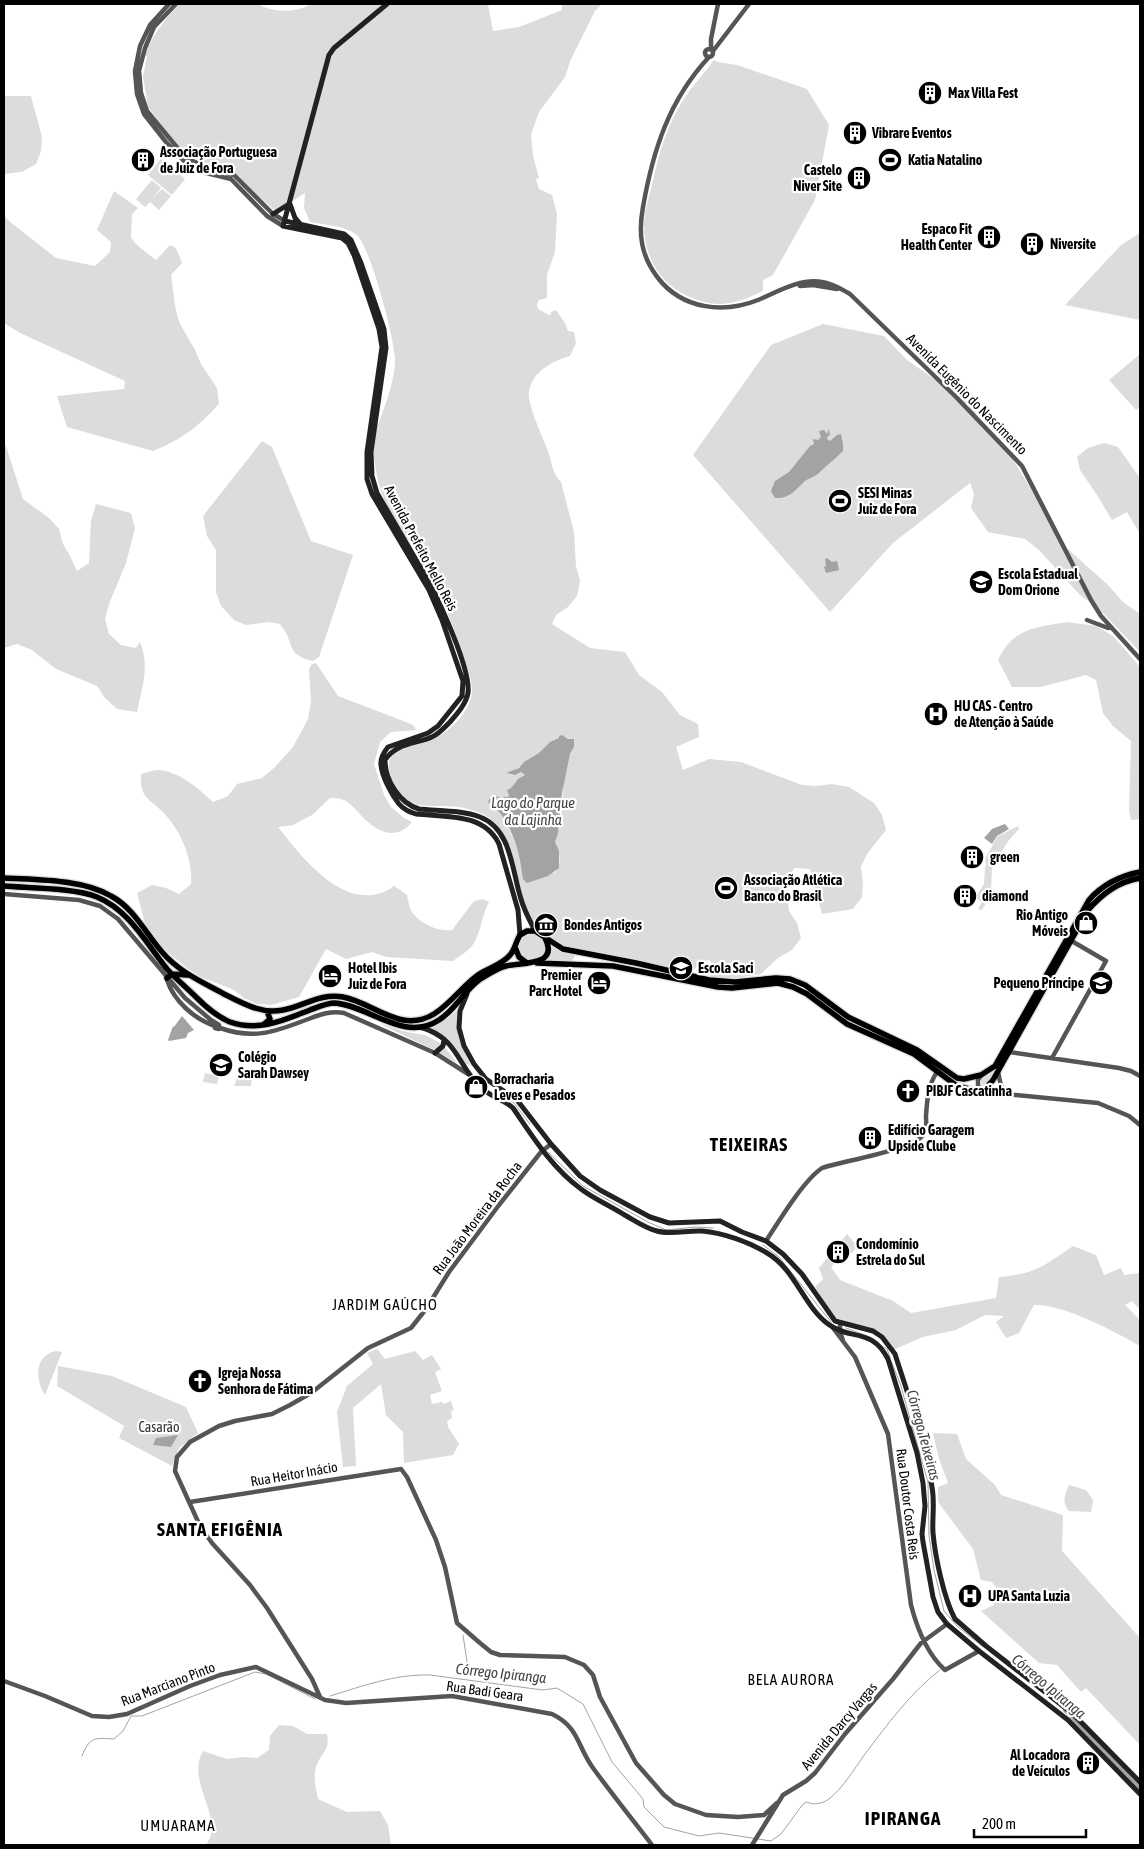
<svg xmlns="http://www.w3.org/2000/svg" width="1144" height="1849" viewBox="0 0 1144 1849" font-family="'Asap Condensed',sans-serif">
  <rect width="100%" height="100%" fill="#fff"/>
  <path fill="#dcdcdc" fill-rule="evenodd" d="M180,4H258C272,13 297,13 311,4H488L493,31L519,27L562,10V4H602L595,11L571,59L565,77L539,112L531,135L533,156L539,178L536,179L539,189L552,195L557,214L555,252L547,275V298L539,300L537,304L538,309L549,315L551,314V312L556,310L565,323L568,331L574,332L576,343L570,356C553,361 532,371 529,392C527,404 543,438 548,451C552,462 552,473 561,482L574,532L576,566L580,581L577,596L568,607L556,615L552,624L590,648L625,652L639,675L662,692L680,715L698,724L699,737L676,747L683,770L709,759L741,762L802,785L816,786L832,784L849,787L874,803L882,815L886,830L867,854L861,867L863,883L862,897L853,909L822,914L810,869L794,868L788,881L787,896L789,911L797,923L801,938L792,950L778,958L761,974L730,979L710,977L711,961L708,960L689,972C661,967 633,962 605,956C592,953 576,952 563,946C555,943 543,935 537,928C523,914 520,887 515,868C510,851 504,828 488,817C475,809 458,806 442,806C413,806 398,805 390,773C382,745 417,748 434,739C451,730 471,711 472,691C472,677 465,662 461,649C451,620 440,593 424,566C408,537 383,510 377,476C375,465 372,451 373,439C374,432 378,425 380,419C386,405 395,377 395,362C396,343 370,246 357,235C344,225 325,225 310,222L304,208L305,193L279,210L275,211L233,172L196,161L183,152L148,107L143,76L147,57L145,54C153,35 165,18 180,4ZM559,736L570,739L574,747C562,767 563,797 561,820C560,828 556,834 554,842C560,853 563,864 554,873L519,851L502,815L493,808L490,800L508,796L509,794L507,790L511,788L516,781L525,775L521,772L515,775L507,774C525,765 543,751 560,738Z
    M714,60L718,62L737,65L807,89L829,125L815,200L773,275L763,280V291C732,306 712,310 680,292C656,278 644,253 644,225C644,211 650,194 653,180C659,154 667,125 682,102C691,87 704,74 714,60Z
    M4,96H31L42,137L41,151L36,164L22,172L4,174Z
    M161,159L185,179L172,195L148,175Z
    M152,180L161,188L153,198L162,189L171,196L159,210L150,202L145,207L136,199Z
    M114,191L138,208L132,214L131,238L138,246L156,260L170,245L176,248L182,263L171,275L175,306L179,322L195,350L201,364L217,388L219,404C199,426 181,440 153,451L67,427L57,396L124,389L125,381L20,333L4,323V215L9,221L56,258L95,266L110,252L111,242L97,230Z
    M1140,233V320L1065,305L1121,245Z
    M823,324L884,336L907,360L969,403L988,432L1012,458L1036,497L1060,542L1108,585L1123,602L1140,614V652L1099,609L1080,595L1039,550L1025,539L988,532L971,508L974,494L970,483L893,543L830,612L693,455L771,345Z
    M1140,354V407L1136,410L1109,380Z
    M262,441L272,447L311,541L353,555L319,657L313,661C284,654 296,643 280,624L269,622L246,625L234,620L221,606L216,592V550L207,536L203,516Z
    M1104,443L1118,447L1140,478V534L1127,512L1112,520L1097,495L1080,470L1077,457L1088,448Z
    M4,445L6,446L23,499L49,518L59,529L63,544L70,556L77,571L89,563L91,521L96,504L131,513L135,528L126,563L109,604L105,619L109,634L121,645L136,648L140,642C150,666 142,688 137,712L117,709L105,698L97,686L56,669L32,650L17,644L4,648Z
    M1067,622L1096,626L1113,636L1140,667V819L1131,820L1129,810L1131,741L1113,726L1103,713L1096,680L1086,675L1041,687H1012L998,660C1014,627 1035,628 1067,622Z
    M316,663L338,696L406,722L413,725L416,730L391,732L380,742L374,764L384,795L391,807L404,818L412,822C399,838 383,835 368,822C359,815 353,803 341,799C338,798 333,798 330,798L312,815L293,825L278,827C303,859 348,917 393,887V885L407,895C408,900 409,906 411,910C418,923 438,932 452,930L474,901L483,899L489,902C482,915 481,931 474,943C470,950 460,956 453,961L386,957L372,952L346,959L326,949L299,997L271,1005L257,1004L244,998L232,989L201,977L187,968L164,949L145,924L137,893L152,885L166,888L179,894L191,884C193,859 181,831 163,812C148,798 140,798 141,774C146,773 152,770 157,770C179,771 198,788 213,802L228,796L237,784L262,778L275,767L293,747L308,719L311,701L309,669L312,664Z
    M1018,826L1019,829L1009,840L992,867L991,894L982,910L978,909L982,902L975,898L984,884L985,867L986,866L985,859L997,837Z
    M517 947a14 14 0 1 1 28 0a14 14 0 1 1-28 0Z
    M546,939L575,953L574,958L571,962L537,963L545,956Z
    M458,1010C457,1038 458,1040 471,1065L465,1064L451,1044L428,1028L438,1024Z
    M378,1023L406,1032L425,1035L442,1044L438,1049H432Z
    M444,1046L458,1064L440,1053L439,1052Z
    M1001,1059L989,1082L982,1088L981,1079L993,1071Z
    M205,1073L219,1076L217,1084L203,1082Z
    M239,1073L252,1075L251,1086H234Z
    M847,1234L858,1247L848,1256L844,1253L831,1267L840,1280L893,1301L911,1313L996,1298L999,1277C1035,1274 1044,1266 1073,1246L1096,1255L1104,1275L1121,1268L1124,1275L1140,1273V1310L1132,1301L1125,1305L1140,1320V1346C1114,1331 1063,1304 1034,1305L1019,1333L1006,1338L996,1322L1004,1316L985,1315L956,1330L923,1337L893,1350L876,1332L833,1317L815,1287L823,1279L819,1268Z
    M377,1349L385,1359L415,1351L423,1360L432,1355L441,1369L435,1372L442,1391L430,1395L432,1404L442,1402L444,1404L451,1401L454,1410L451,1411L452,1418L447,1421L448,1427L459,1444L453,1455L404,1463L403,1432L386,1415L381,1384L353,1408L356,1466L343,1467L337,1412L347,1386L373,1364L367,1353Z
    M56,1351L62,1352L45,1395C35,1379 34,1356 56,1351Z
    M58,1366L112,1376L186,1407L198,1433L179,1448L172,1466L119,1438L124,1426L57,1386Z
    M933,1433L957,1434L966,1459L995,1485L1001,1495L1063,1515L1062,1551L1140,1638V1745L1086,1688L1081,1692L1057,1665L1039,1663L981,1611L994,1605L996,1587L992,1582L981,1580L973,1549L938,1502V1487L948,1483L939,1459Z
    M1069,1485L1086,1490L1093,1500L1091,1512L1069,1511C1061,1502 1065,1495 1069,1485Z
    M279,1725L293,1726L307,1734H327C331,1750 319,1755 316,1767C313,1779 316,1788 318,1799L347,1812L380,1811L388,1825L391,1845H206C208,1842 210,1838 211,1835C217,1810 187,1778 203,1751L227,1759L243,1757L257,1758L269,1750L270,1736Z"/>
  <path fill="#a3a3a3" d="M829,429L830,435L828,436L827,439L830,441L837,435L841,434L843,444V451C835,459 827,465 819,473C815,477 809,478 805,481C796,489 790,499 775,498L771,491L775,481L789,472L810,446L814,444L813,439L818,440L821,437L819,431L824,430L827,434Z
    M827,558L832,562L837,561L839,570L826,573L824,567L826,566L825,559Z
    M562,735L568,739H574V747L570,754L562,793L558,833L555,842L559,851V868L548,876L527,883L523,879C519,851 517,842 503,817C499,810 490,807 488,801L493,795L501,798L509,796L507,790L511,788L518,779L525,775L521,772L515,775L506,773L519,768L524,762L539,753L550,742L559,738V736Z
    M1005,824L1009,829L997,836L992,844L984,838L992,829Z
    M182,1016L194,1030L188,1033L186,1038L169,1041L168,1040L173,1026L174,1027Z
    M178,1435L171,1447L153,1445L156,1438Z"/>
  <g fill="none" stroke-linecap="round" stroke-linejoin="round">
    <path stroke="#a3a3a3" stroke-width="1" d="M502,1094L514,1103L530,1124
      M548,1152L583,1186L648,1222L666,1230L696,1227L713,1228
      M763,1245L779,1257L831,1322
      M846,1328L867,1336
      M880,1345L887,1349L890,1357
      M891,1361L900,1383L928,1482L929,1536L934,1570L944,1611L957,1626L982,1646
      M463,1635L469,1675
      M330,1696C363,1686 395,1674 430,1675L543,1690L557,1688L583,1704L612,1762L643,1799L644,1807L664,1827L699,1836L719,1833L771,1841L781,1834L803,1804L807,1802C814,1806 823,1803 829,1799C844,1787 854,1769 865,1754C887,1725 911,1692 940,1670
      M82,1756C90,1736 95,1738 114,1739L123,1731L131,1716H142L255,1672L266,1674L315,1699"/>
    <path stroke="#a3a3a3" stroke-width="4" d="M1065,1710L1140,1788"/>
    <g stroke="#dbdbdb" stroke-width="8">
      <path id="primary" d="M4,878C37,880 82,879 111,896C134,908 146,934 162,952C179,972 202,982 224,994C234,999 245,1005 255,1008C292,1020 311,991 343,997C364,1001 382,1016 403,1020C438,1026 454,992 478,975C488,968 502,965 510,955C515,950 516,941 520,935L527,931H535L563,949L636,963L709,980L735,982L776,978L790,979L805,985L848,1017L917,1050L957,1078L964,1079L981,1075L995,1066L1089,900C1103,884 1119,876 1140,872
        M4,886C28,888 76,888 97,897C129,910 146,943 167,969C176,979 187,988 197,998C206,1007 218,1017 230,1022C259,1032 284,1020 310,1010C318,1007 327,1003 335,1003C370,1006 404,1043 439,1020C456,1009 464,991 479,980C487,975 497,968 506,966C520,962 560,967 545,938
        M515,947L519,957L527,963
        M537,963L613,966L718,987L732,988L778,983L793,987L807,994L847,1024L914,1054L957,1086L977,1091L985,1089L993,1080L1088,910C1103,893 1118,882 1140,878
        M167,978L172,974L187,975
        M263,1025L270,1019L267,1011"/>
    </g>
    <path stroke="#555" stroke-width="4.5" d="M169,4L150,25L140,46L135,71L137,94L144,114L166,142L183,160L198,171L231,179L267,216L283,226
      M176,4L154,27L145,48L139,71L141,93L147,111L185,157L203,166L234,175L273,214L285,221
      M711,49V39L718,4
      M705 53a4 4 0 1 1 8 0a4 4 0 1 1-8 0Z
      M713,51L749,4
      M709,57C669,100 653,150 643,207C638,234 641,256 658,278C682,309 723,314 758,300C777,292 800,278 822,282C832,283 841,289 850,294L956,397L1022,466L1091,600L1101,616L1140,659
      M800,286L813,285L837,289
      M1087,620L1108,628
      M4,894L79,900L100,906L118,919L185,998L211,1020L219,1025V1029L215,1028L216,1024
      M167,980C174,1001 194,1019 215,1026
      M220,1028C252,1039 272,1033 303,1021C317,1016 329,1010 344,1013L435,1053L468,1074
      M1009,1052L1119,1068L1131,1071L1140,1076
      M1052,1058L1106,961L1070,940
      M998,1072L1001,1086L1010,1094
      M981,1075L978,1080V1086L985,1092L1098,1103L1129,1116L1140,1125
      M766,1241C779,1221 803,1181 822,1168C841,1161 920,1149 925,1132C927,1127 926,1121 926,1116C927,1101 928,1085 937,1072
      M840,1323V1331L843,1341
      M833,1328L855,1357L888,1434L911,1605C917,1628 927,1654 945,1670L979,1651
      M190,1502L401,1469L407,1477L436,1540L445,1567L457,1623L480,1643L491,1652L500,1655L565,1657L584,1665L593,1675L600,1697L636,1763L664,1795L675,1804L706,1815L738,1817L764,1815L777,1803
      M4,1681L45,1696L92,1716L109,1717L127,1714L190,1686L220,1675L256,1667L325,1700L346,1703L452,1696L552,1714C579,1727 577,1746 593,1768C612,1794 632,1819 652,1845
      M320,1697L312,1679L267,1608L250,1585L212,1543L200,1526L175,1471L177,1457L190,1442L219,1426L235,1421L272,1414L290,1405L311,1393L368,1348L411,1328L426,1309L449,1272L499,1205L541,1152L551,1144
      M752,1845L783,1795L806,1781L815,1773L845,1734L893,1679L921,1643L947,1624"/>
    <path stroke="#222" stroke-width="5" d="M387,4L334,48L329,55L283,226L342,238L348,243L354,255L379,329L382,347L367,452V479L372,494L429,590L442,620L463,681L462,696L438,726L428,733L388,747C384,752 380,758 381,765C382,777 392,795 399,804C404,810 410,812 416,814C446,817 484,813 499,844L518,910L520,935
      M290,204L295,218L301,225
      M273,214L289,204
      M285,221L344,234L351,240L361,263L384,329L386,348L371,452L372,476L377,493L432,587C442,609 471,670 468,693C466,704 457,714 450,722C445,727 439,734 432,737C416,744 396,743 385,760C385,780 399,803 419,809C439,811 462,810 480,817C512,829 512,872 521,899C524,910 530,921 535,931
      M467,994L460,1011L459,1028L464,1046L474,1064L486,1079L517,1100L551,1144L580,1176L600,1190L650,1217L669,1223L720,1221L742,1232L766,1241L783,1254L802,1274L835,1321L873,1331L882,1337L895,1354C909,1398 925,1442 932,1487C935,1503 932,1518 933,1533C935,1556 944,1599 955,1619L986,1646L1073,1714L1140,1782
      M420,1027C458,1038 456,1063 480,1087C489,1096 503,1099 513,1108C533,1137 552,1168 581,1189C594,1199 609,1205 623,1214C634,1220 645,1228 657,1231C671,1235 688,1230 702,1231C724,1233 749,1242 767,1253C795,1269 803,1305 828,1324C851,1341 871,1327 888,1359L917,1453L923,1483L925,1506L922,1534L923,1542L933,1597L938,1612L947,1624L979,1651L1068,1720L1140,1794
      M435,1053L443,1046L444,1039"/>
    <use href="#primary" stroke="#000" stroke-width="5.5"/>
  </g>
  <defs>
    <g id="building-disc" transform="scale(1.25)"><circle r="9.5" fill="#000" stroke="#fff"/><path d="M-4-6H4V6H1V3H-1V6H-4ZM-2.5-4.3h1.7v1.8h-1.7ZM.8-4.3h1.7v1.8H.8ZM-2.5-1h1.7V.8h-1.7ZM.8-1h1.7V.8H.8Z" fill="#fff"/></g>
    <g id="stadium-disc" transform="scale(1.25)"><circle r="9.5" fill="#000" stroke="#fff"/><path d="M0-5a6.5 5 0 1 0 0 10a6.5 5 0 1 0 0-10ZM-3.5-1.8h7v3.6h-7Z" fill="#fff"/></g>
    <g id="school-disc" transform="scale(1.25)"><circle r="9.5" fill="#000" stroke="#fff"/><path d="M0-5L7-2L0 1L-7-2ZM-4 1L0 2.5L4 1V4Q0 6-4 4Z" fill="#fff"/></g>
    <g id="hospital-disc" transform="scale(1.25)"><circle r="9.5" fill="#000" stroke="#fff"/><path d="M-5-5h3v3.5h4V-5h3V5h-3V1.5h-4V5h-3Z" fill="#fff"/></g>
    <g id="shop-disc" transform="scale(1.25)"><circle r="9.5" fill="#000" stroke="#fff"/><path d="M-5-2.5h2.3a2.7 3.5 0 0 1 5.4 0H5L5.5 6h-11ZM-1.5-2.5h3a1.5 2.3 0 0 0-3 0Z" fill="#fff"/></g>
    <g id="museum-disc" transform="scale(1.25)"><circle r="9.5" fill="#000" stroke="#fff"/><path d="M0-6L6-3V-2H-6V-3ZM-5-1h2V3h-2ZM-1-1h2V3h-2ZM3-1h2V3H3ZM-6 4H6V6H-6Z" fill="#fff"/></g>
    <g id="hotel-disc" transform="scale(1.25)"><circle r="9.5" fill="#000" stroke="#fff"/><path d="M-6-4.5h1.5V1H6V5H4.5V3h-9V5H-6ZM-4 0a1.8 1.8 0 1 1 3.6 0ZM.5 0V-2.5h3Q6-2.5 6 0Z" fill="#fff"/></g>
    <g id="church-disc" transform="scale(1.25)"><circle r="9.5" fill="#000" stroke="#fff"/><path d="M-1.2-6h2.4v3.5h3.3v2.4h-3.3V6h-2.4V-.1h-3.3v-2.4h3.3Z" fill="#fff"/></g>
  </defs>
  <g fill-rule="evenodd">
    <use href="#building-disc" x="930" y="93"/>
    <use href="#building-disc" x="855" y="133"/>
    <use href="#building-disc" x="143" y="160"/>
    <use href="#stadium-disc" x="890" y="160"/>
    <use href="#building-disc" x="859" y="178"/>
    <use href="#building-disc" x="989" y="237"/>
    <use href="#building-disc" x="1032" y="244"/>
    <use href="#stadium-disc" x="840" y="501"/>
    <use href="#school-disc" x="981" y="582"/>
    <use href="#hospital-disc" x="936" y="714"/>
    <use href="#building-disc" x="972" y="857"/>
    <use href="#stadium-disc" x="726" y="888"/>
    <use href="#building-disc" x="965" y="896"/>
    <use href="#shop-disc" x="1086" y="923"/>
    <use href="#museum-disc" x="546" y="925"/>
    <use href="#school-disc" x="681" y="968"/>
    <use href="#hotel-disc" x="330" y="976"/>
    <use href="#hotel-disc" x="599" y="983"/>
    <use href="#school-disc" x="1101" y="983"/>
    <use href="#school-disc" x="221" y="1065"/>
    <use href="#shop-disc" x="476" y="1087"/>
    <use href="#church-disc" x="908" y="1091"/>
    <use href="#building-disc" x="870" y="1138"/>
    <use href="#building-disc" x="838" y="1252"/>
    <use href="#church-disc" x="200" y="1381"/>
    <use href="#hospital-disc" x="970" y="1596"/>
    <use href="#building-disc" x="1088" y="1763"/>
  </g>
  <g text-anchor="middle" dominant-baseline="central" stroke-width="4.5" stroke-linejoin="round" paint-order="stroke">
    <g font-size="14" font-weight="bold" fill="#000" stroke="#fff" text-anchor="start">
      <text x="948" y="93">Max Villa Fest</text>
      <text x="872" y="133">Vibrare Eventos</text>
      <text x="160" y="152">Associação Portuguesa<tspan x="160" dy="16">de Juiz de Fora</tspan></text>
      <text x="908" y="160">Katia Natalino</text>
      <text x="842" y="170" text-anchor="end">Castelo<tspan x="842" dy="16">Niver Site</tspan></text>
      <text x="972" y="229" text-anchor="end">Espaco Fit<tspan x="972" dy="16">Health Center</tspan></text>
      <text x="1050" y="244">Niversite</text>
      <text x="858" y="493">SESI Minas<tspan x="858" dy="16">Juiz de Fora</tspan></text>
      <text x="998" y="574">Escola Estadual<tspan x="998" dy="16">Dom Orione</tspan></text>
      <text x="954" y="706">HU CAS - Centro<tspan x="954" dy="16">de Atenção à Saúde</tspan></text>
      <text x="990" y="857">green</text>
      <text x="744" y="880">Associação Atlética<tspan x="744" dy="16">Banco do Brasil</tspan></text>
      <text x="982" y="896">diamond</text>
      <text x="1068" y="915" text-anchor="end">Rio Antigo<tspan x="1068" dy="16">Móveis</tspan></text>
      <text x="564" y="925">Bondes Antigos</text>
      <text x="348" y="968">Hotel Ibis<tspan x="348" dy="16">Juiz de Fora</tspan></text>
      <text x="698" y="968">Escola Saci</text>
      <text x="582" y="975" text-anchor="end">Premier<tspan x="582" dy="16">Parc Hotel</tspan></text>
      <text x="1084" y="983" text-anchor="end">Pequeno Príncipe</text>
      <text x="238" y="1057">Colégio<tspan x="238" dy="16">Sarah Dawsey</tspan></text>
      <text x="494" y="1079">Borracharia<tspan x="494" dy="16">Leves e Pesados</tspan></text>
      <text x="926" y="1091">PIBJF Cascatinha</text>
      <text x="888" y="1130">Edifício Garagem<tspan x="888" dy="16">Upside Clube</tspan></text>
      <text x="856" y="1244">Condomínio<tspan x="856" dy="16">Estrela do Sul</tspan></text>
      <text x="218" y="1373">Igreja Nossa<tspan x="218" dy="16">Senhora de Fátima</tspan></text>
      <text x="988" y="1596">UPA Santa Luzia</text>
      <text x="1070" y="1755" text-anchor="end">Al Locadora<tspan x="1070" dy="16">de Veículos</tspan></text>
    </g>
    <g font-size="14" fill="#000" stroke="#fff">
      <text transform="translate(967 394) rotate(45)">Avenida Eugênio do Nascimento</text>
      <text transform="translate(421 548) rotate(62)">Avenida Prefeito Mello Reis</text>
      <text transform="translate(477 1218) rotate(-53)">Rua João Moreira da Rocha</text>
      <text transform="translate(294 1474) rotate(-10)">Rua Heitor Inácio</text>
      <text transform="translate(908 1504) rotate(83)">Rua Doutor Costa Reis</text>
      <text transform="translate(168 1684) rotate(-21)">Rua Marciano Pinto</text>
      <text transform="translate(485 1691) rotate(8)">Rua Badi Geara</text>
      <text transform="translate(839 1726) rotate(-50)">Avenida Darcy Vargas</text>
    </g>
    <g font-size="14" fill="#333" stroke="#fff">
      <text x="159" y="1427">Casarão</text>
    </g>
    <g font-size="15" font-style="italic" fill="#444" stroke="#fff">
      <text x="533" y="802">Lago do Parque<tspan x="533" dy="17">da Lajinha</tspan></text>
      <text transform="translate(924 1435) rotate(75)">Córrego Teixeiras</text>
      <text transform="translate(501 1673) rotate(6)">Córrego Ipiranga</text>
      <text transform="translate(1049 1686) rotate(40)">Córrego Ipiranga</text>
    </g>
    <g font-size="15" letter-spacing="1" fill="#000" stroke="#fff">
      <text x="385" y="1304">JARDIM GAÚCHO</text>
      <text x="791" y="1679">BELA AURORA</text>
      <text x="178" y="1825">UMUARAMA</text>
    </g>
    <g font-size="19" font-weight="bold" letter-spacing="1" fill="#000" stroke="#fff">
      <text x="749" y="1144">TEIXEIRAS</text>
      <text x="220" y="1529">SANTA EFIGÊNIA</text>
      <text x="903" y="1818">IPIRANGA</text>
    </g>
  </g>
  <rect width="1144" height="1849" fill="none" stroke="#000000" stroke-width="10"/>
  <path d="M974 1829v8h112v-8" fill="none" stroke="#000000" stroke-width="2.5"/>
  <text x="982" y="1829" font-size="15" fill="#000000" stroke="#ffffff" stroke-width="4" paint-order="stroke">200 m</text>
</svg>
